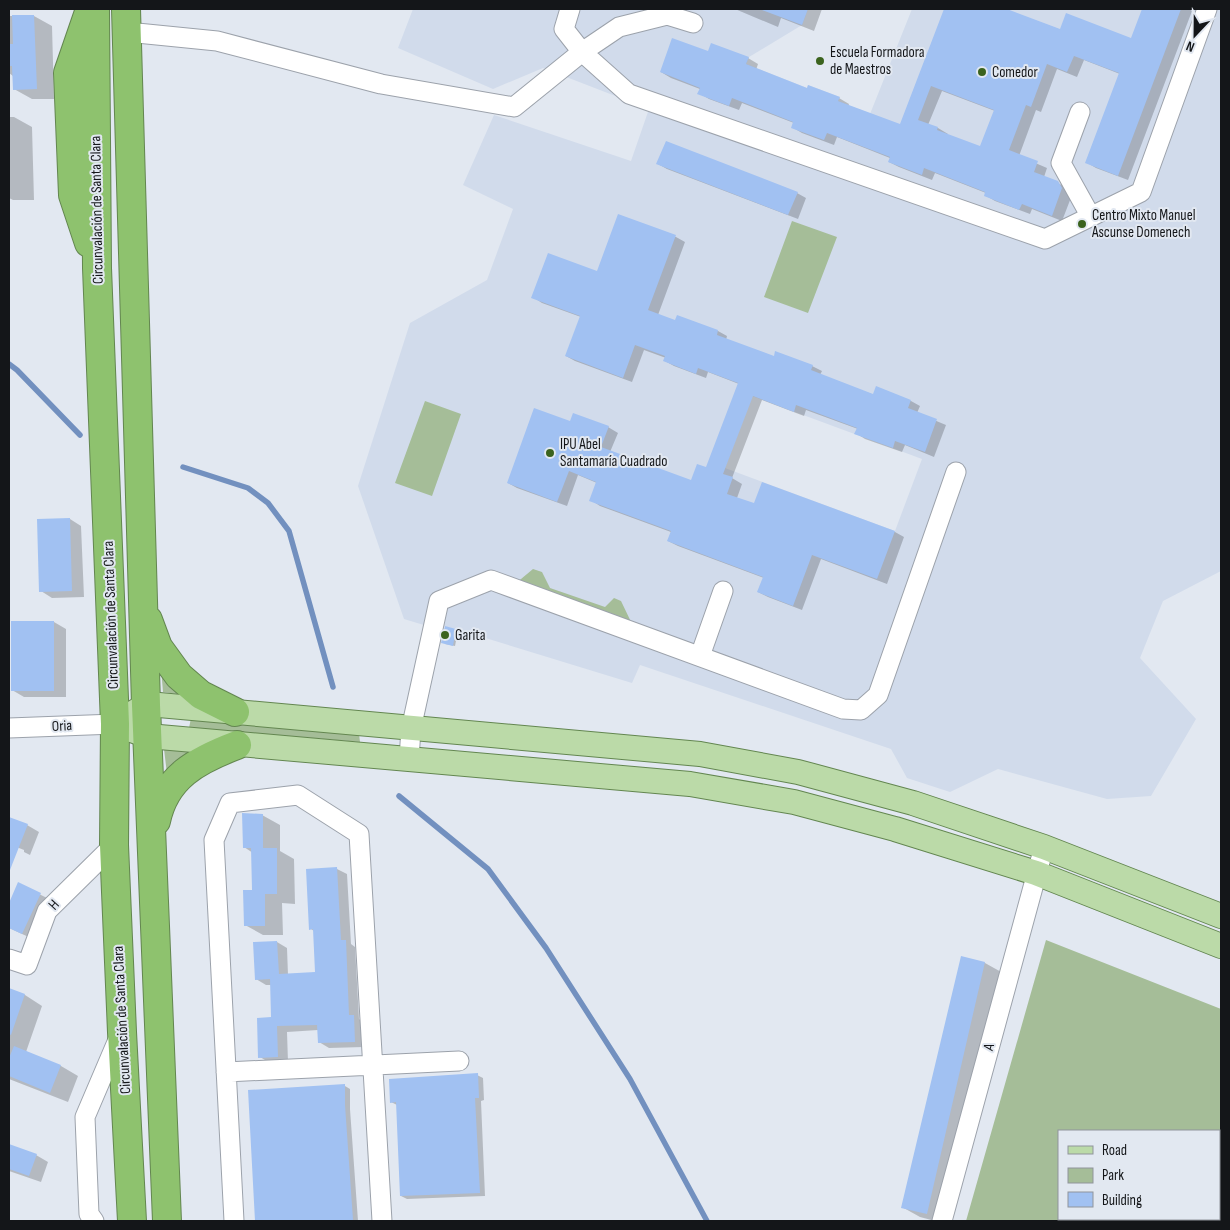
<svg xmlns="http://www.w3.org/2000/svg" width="1230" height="1230" viewBox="0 0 1230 1230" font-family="'Sofia Sans Condensed',sans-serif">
  <rect width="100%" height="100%" fill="#e2e8f1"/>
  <path fill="#d1dbeb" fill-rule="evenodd" d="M413,9H808L802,25L749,57L746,64L807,88L808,85L840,97L838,101L870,114L912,9H1221V571L1163,601L1140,658L1196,719L1151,796L1107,799L998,769L950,792L907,778L891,749L640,665L632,683L456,629L438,625L437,629L404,619L358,486L410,323L487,280L513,209L463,185L494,115L631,161L649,109L543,68L493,89L398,48ZM752,396L922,459L895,531L725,468Z"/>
  <path fill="#a5bd98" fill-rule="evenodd" d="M792,221L837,237L808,313L764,297Z
    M425,401L461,414L432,496L395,483Z
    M533,569L542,572L550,588L605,607L614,598L621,601L633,626L515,584Z
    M161,668L185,695L163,692Z
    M191,718L359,734L360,742L189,728Z
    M164,749L194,752L167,774Z
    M1046,940L1221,1009V1221H966ZM1219,1131V1219H1059V1131Z"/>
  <path fill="#0003" fill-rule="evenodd" d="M735,9H822L814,31L781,18L778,27Z
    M945,9H956L962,11L963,9H1004L1061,30L1132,40L1143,9H1189L1192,11L1128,180L1096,168L1086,162L1120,74L1084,60L1077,77L1057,69L1041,112L1036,110L1019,156L1047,168L1044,177L1068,188L1072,195L1062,221L1032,209L1030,214L995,201L985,195L986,193L935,173L932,180L899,167L889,162L890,158L837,137L834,145L802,133L792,127L794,123L742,103L739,110L709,99L699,93L700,89L671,78L661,72L708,53L748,58L758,64L756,70L808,90L839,98L849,104L848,107L900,126ZM942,91L995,111L980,148L947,135L948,134L938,128L928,125Z
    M9,16H34L52,26L54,99H32L14,89L13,76L9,73Z
    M9,117H14L32,127L34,200H13L9,198Z
    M658,164L797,193L806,198L798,219L667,169Z
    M619,215L676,237L685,242L658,315L676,322L718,331L727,336L726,340L774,358L812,366L822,371L820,375L874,395L911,401L920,406L917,413L946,425L934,457L905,445L902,452L865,439L856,433L858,429L806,410L804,416L762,400L732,478L742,484L737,498L755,505L763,483L895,532L904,537L887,584L821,559L802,610L768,597L758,592L764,578L678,546L668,541L671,532L600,506L591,500L597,483L578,475L567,506L517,488L508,483L571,423L608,427L618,433L610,452L692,482L707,469L739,384L708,372L706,378L674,366L665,361L666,358L644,350L632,382L575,361L566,356L581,317L542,303L533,297L597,273Z
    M70,519L81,526L84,597L52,598L41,591Z
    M54,622L66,629V697H24L12,690Z
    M456,630L458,631L455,646L445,644Z
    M262,815L280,825V851L294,859L295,904L282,903L283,935H263L245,925L253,891V853L244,847Z
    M9,818L27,825L39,832L30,855L24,852V850L9,844Z
    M337,869L347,874L351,944L355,947L359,1019L363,1022L364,1047L329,1048L319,1042L318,1030L287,1032L288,1062L270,1063L260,1057L273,1019L271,985H266L256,979L255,943L277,942L287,948L288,975L316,974L314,931L311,929L308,870Z
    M19,884L51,900L33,939L9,928V905Z
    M962,958L985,963L1003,973L935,1221L920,1217L902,1207Z
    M9,990L25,995L42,1006L26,1052L61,1066L78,1076L68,1102L9,1079Z
    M477,1075L483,1078L484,1100L481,1101L485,1196L407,1199L401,1196L397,1105L391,1102Z
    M345,1086L350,1089V1109L358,1221H257L250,1091Z
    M9,1146L36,1155L48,1162L41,1182L9,1171Z"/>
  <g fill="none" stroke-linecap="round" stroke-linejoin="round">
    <path stroke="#7290bf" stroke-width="5.5" d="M9,364L17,370L80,435
      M183,467L248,488L268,503L289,531L333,687
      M399,796L488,869L546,948L630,1079L707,1221"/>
  </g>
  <path fill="#a1c1f2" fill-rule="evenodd" d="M763,9H808L802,25L762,10Z
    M944,9H1007L1060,29L1066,13L1131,38L1142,9H1181L1118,176L1085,163L1119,73L1074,56L1067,72L1047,64L1031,107L1026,105L1009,150L1038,161L1034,172L1058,181L1062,188L1052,216L1022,204L1019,210L984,196L985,192L924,168L922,175L888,162L890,157L827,133L824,140L791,128L793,122L732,98L729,106L697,94L700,88L660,72L672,38L708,51L711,43L749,57L746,64L807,88L808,85L840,97L838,101L900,124ZM931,86L994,110L980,146L937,130L938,127L918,120Z
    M12,15H34L37,89L13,90L12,66H9V44H13Z
    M666,141L798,192L788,215L656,164Z
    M618,214L676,235L648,310L675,320L677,315L718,330L717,335L774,356L775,351L813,365L811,370L873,394L876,386L911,400L908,408L937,419L925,452L895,441L893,448L854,434L857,428L796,405L794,412L753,396L723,474L733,477L727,494L754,503L762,482L895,531L877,579L812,555L793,606L757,592L763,577L667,541L671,531L589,501L596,482L569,471L557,502L507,483L534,408L570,421L573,413L609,426L601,447L691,480L697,464L706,467L738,383L698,368L696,374L663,361L665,356L635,345L623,378L565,356L580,316L531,298L548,253L597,271Z
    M70,518L72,591L39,592L37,519Z
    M11,621H54V691H11Z
    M445,626L456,629L453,646L441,643Z
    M242,813L263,814V848H243Z
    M9,817L28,824L10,870H9Z
    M251,848H277V894H265V926H244L243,890H252Z
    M337,867L341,940H346L349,1015H354L355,1042L318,1043L317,1025L277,1026L278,1057L258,1058L257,1018L271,1017L270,979L255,980L253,942L277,941L279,974L315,972L313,929L309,930L306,869Z
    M18,882L41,893L22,934L9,928V903Z
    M961,956L985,962L927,1214L901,1208Z
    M9,988L25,994L11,1035L9,1034Z
    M14,1046L61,1065L50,1093L9,1076V1058Z
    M478,1073L479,1098H475L480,1193L400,1196L396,1102L390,1103L389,1079Z
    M345,1084V1105L353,1220L255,1221L248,1090Z
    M9,1144L37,1154L29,1176L9,1169Z"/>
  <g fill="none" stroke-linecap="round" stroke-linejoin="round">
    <g stroke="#9ca2ab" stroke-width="21">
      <path id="minor" d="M570,9L564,29L582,52L629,94L1045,239L1141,192L1207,9
        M127,32L217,41L381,84L514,107L582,52L619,27L667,15L693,23
        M1080,112L1061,163L1091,217
        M700,656L723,591
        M9,728L115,724
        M409,759L411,729L439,601L491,580L843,709L861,710L878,695L956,472
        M9,959L27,965L47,911L114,845
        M226,1072L459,1061
        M94,1221L89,1214L85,1117L120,1035
        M234,1221L214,840L230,803L298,795L359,834L382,1221
        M942,1221L1044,847"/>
    </g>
    <g stroke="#638650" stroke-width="26">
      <path id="major" d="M1221,916L1044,847L913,803L798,772L700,754L159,705H146L115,724L148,736L690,784L794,802L895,829L1036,873L1221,946"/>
    </g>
    <g stroke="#638650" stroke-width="30">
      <path id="highway" d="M95,9L97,268L115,724L114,845L122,1032L132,1221
        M126,9L146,705L167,1221
        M88,15L68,73L73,195L89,243
        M148,620L158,647L179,676L201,695L235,712
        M156,821C165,777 197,760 237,745"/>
    </g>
    <use href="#minor" stroke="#fff" stroke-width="19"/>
    <use href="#major" stroke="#bbdaa8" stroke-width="24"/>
    <use href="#highway" stroke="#8ec26e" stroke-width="28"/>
  </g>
  <g fill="#3b631e" stroke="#e2e8f1" stroke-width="2">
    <circle cx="820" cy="61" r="5"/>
    <circle cx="982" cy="72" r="5"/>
    <circle cx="1082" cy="224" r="5"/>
    <circle cx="550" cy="453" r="5"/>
    <circle cx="445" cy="635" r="5"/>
  </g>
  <g text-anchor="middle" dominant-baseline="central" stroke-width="4" stroke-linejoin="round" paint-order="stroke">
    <g font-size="15" fill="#141619" stroke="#e2e8f1" text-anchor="start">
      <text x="830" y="52">Escuela Formadora<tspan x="830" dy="17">de Maestros</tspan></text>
      <text x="992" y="72">Comedor</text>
      <text x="1092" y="215">Centro Mixto Manuel<tspan x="1092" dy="17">Ascunse Domenech</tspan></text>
      <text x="560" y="444">IPU Abel<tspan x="560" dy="17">Santamaría Cuadrado</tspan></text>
      <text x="455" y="635">Garita</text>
    </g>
    <g font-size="15" fill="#141619" stroke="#e2e8f1">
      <text transform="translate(97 210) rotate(-91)">Circunvalación de Santa Clara</text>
      <text transform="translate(111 615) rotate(-92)">Circunvalación de Santa Clara</text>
      <text transform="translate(62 726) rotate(-3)">Oria</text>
      <text transform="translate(54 905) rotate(-48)">H</text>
      <text transform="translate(122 1020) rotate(-93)">Circunvalación de Santa Clara</text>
      <text transform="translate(989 1047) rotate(-75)">A</text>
    </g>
  </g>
  <rect width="1230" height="1230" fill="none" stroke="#141619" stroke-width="20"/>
  <rect x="1058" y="1130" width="162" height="90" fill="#e2e8f1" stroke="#90949b"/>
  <rect x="1068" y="1146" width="25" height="8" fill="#bbdaa8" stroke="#90949b"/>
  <text x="1102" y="1155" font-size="15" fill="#141619">Road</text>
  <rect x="1068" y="1168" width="25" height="15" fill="#a5bd98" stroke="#90949b"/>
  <text x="1102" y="1180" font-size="15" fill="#141619">Park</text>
  <rect x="1068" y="1192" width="25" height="15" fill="#a1c1f2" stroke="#90949b"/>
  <text x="1102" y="1205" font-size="15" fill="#141619">Building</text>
  <g transform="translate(1195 35) rotate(202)" stroke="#e2e8f1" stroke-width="4" paint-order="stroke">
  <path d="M0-4L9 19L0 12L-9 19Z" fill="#141619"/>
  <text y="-8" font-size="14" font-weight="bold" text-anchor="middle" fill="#141619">N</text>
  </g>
</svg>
